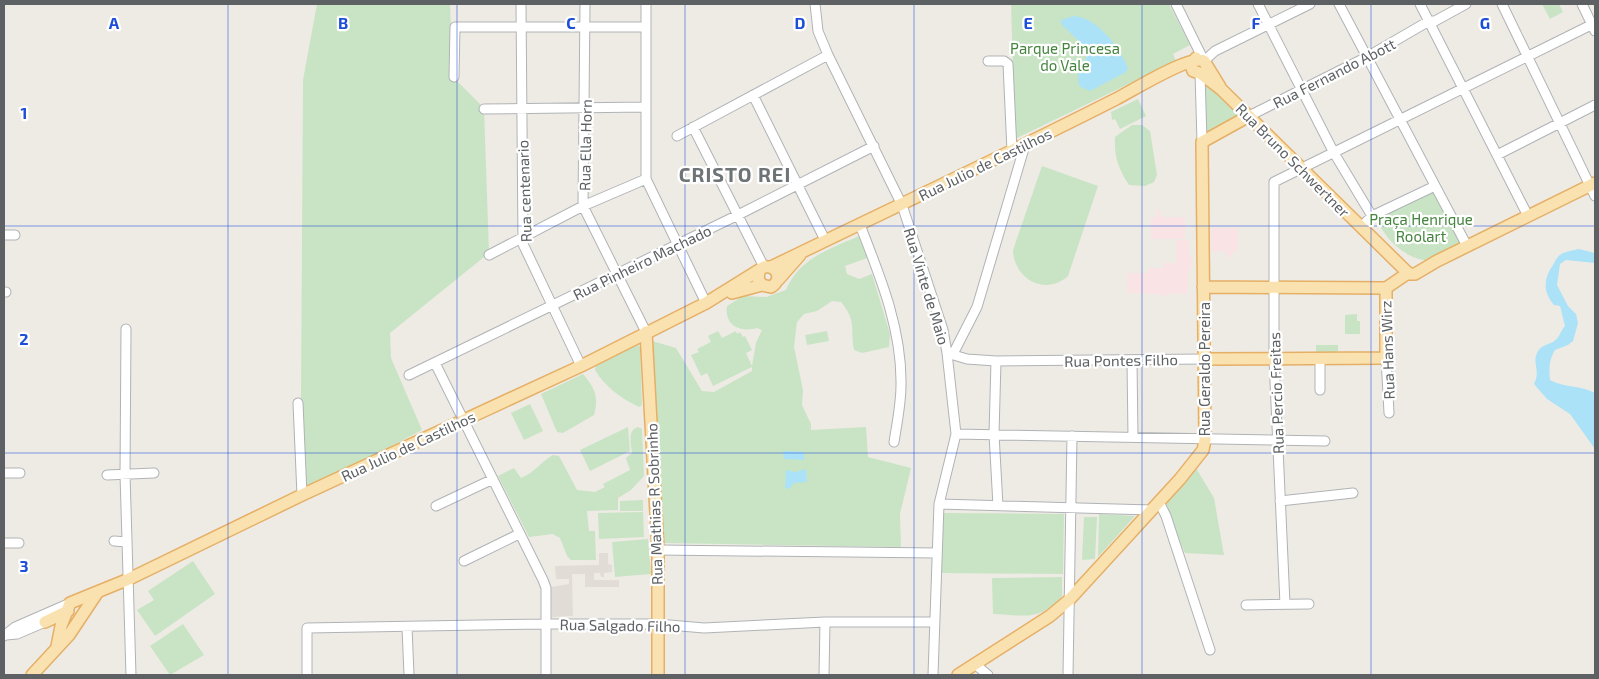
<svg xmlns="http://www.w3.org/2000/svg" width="1599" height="679" viewBox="0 0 1599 679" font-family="'Exo 2',sans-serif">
  <rect width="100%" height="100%" fill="#eeebe5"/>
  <path fill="#e1dcd6" d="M599,553H608V564L612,565V572L604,573V577H601L600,573H594V580H619V587H585V574H572L573,616L552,617L551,587L569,584V579H556L555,566L599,565Z"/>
  <path fill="#f9e3e4" d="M1157,210H1161V217H1185V239H1151V218H1156Z
    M1211,228H1238V251H1235L1229,259L1224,251L1211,252Z
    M1176,240H1189V256H1192V267L1189,268L1188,294L1168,293L1167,296H1163L1162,294L1127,293V273H1148V268H1163L1164,263H1176Z"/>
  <path fill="#c8e4c4" d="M317,4H450L453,77L484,108L489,253L390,333L391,358L422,430L304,492L301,400L303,80Z
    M1011,4H1169L1190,45L1173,54L1176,61L1015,139Z
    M1542,4H1559L1563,12L1550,19Z
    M1205,82L1241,116L1205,137Z
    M1138,99L1146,116L1120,129L1115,119L1112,120L1111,112Z
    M1132,125H1142L1150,131L1157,175L1154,182L1145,186L1129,185C1118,168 1114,156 1115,137Z
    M1042,166L1098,186L1068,276C1046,296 1014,280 1013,250Z
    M1434,190L1462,244C1453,248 1440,258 1430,260C1410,263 1380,236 1378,218Z
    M859,236L867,258L845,266L847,274L859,279L872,274L890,334L889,347L862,353L854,350C850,329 857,321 841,302L832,301L817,311L804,314L797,322L794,347L803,390L802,405L811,424V430L866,427L868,457L911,468L900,514L901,547L664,543L652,341L676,348L702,391L714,392L752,371V367L713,386L707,373L701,376L691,355L699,352L697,349L711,342L708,336L718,331L722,338L736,331L737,334L740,332L743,337L745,336L752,350L746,353L752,366L756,343L762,330L757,328C740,333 724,325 727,306L743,296L766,297L786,290C799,258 830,249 859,236Z
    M1357,314V321H1360V334H1345V315Z
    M827,331L829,341L807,345L805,335Z
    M637,345L640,347L642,405L639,407C622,399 605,387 595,370L596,366Z
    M1316,345H1338V353H1316Z
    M583,374C595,388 599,397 594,415L563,433L557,432L541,394Z
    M530,404L543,431L524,440L511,413Z
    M628,427L630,451L590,471L580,450Z
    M638,427L642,429L644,476L631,490L618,498V510L587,511L589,531H595L596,560H571L567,556L560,538L553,534L529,537L498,476L514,468L521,478C534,473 541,462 553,455L559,456L577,490L595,492L605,487L603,484L630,470L626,458L632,453C631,443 627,430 638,427Z
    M1196,468L1214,498L1224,555L1185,553L1163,503Z
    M643,500V511H620V501Z
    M643,512L644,537L599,539L598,513Z
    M943,513L1064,514L1063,574L940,573Z
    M1099,514L1135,516L1098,557Z
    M1084,517H1097L1095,559L1082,560Z
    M648,539L651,574L615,577L612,542Z
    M193,561L215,594L155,636L137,610L154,600L148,591Z
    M1062,577V596C1039,622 1024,615 993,614L992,578Z
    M183,624L204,655L170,675L150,646Z"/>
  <path fill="#abe2f8" d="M1074,16C1098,18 1119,47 1128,68L1126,72L1090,91L1079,86L1078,75L1087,56L1081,43L1061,24V20Z
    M1579,249L1595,253V263L1566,260L1560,264L1557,285L1568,306L1576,314L1578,323L1573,341L1568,345L1555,350C1549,360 1549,368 1550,380C1564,388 1581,385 1595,393V449L1570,414L1547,399L1534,384C1541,370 1532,364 1537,353C1541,345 1547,345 1553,342C1560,338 1560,331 1565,326L1560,306L1554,305C1543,292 1543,279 1553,265C1556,260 1557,256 1563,253C1568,251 1574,250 1579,249Z
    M783,451L804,452V460L784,459Z
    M806,469L807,482L794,483L789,489L785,488L786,470L796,472Z"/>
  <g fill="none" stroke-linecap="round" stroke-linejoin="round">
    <g stroke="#b0b3b6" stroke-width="11">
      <path id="minor" d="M521,4L523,244L581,366
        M585,4L583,206L646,332
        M646,4V179L706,303
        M815,4L818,31L828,55L902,205L943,330L947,353L956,434L939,504L933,675
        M1176,4L1204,61L1215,51L1310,4
        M1258,4L1334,153L1372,216
        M1339,4L1467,246
        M1420,4L1528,216
        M1502,4L1595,196
        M1582,4L1595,31
        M988,61H1004L1008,64L1012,151
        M1200,73L1202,142
        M454,77L455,27H646
        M753,95L825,240
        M484,109L646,107
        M1249,116L1367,57L1429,21H1435L1466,4
        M693,127L764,267
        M677,136L828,55
        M1497,155L1595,105
        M860,225C880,276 902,329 901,385C901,404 897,423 894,442
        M1361,227L1372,216L1435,186
        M4,235H15
        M489,255L583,206L646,179
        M4,292H6
        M126,329L125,474L131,675
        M947,353L967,359L996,361L1205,359
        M953,354L977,307L1025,145
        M1386,358L1389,413
        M996,361L994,434L998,506
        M1132,361L1133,437
        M435,363L543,580L546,588V675
        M409,375L738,215L874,146
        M1320,390V360
        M298,403L302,495
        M956,434L1325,441
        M4,473H20
        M107,475L154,473
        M1280,501L1353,493
        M1159,502L1166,516L1210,650
        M939,504L1152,510
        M436,506L491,480
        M114,541L127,542
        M4,543H19
        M658,550L937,553
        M464,561L519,534
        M1285,604L1274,359V182L1595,23
        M1246,605L1309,604
        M407,627L409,675
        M6,635L17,634L45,622
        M4,636L15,627L70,603
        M976,665L988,675
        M307,675V628L545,624H658L704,628L825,622H934
        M824,675L825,622
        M1068,675L1072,436"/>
    </g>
    <g stroke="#e6af66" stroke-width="14">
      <path id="major" d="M1196,58L1191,65L1193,71L1200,73L1222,90L1409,274H1415L1437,261L1595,183
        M771,267C886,211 1002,157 1116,99C1132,91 1191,54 1204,61L1220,87
        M778,280L800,255
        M1203,287L1386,288
        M1386,288L1408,273
        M732,293L762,285
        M646,332L658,550V675
        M1205,359L1386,358V288
        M45,622L68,611
        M57,646L61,626L70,603L129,579L302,495L581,366L706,303L764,267C778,265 783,280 771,287L762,285L758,279L759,272
        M32,675L69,635L97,593
        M958,675L1050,616L1069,600L1180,479L1203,450L1205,440L1202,142L1249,116"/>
    </g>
    <use href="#minor" stroke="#fff" stroke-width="9"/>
    <use href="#major" stroke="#f9e2b0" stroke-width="11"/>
  </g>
  <path fill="none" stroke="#1d4ed8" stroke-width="1" stroke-opacity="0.55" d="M228,4V675M457,4V675M685,4V675M914,4V675M1142,4V675M1371,4V675M4,226H1595M4,453H1595"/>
  <g text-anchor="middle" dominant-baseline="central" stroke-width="4.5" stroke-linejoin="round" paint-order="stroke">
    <g font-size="15" fill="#44843d" stroke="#fff">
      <text x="1065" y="48">Parque Princesa<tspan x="1065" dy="17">do Vale</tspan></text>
      <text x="1421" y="219">Praça Henrique<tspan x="1421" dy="17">Roolart</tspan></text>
    </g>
    <g font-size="15" fill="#5d6164" stroke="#fff">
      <text transform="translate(1334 73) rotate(-27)">Rua Fernando Abott</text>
      <text transform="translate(585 145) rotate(-89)">Rua Ella Horn</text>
      <text transform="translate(1293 160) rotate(45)">Rua Bruno Schwertner</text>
      <text transform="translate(985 164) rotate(-26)">Rua Julio de Castilhos</text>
      <text transform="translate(524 191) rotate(-92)">Rua centenario</text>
      <text transform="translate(642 262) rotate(-26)">Rua Pinheiro Machado</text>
      <text transform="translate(927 286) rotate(73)">Rua Vinte de Maio</text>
      <text transform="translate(1387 350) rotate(-92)">Rua Hans Wirz</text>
      <text transform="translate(1121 360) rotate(-1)">Rua Pontes Filho</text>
      <text transform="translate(1204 369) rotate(-90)">Rua Geraldo Pereira</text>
      <text transform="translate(1276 393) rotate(-92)">Rua Percio Freitas</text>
      <text transform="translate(408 446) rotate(-25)">Rua Julio de Castilhos</text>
      <text transform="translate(654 504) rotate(-92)">Rua Mathias R Sobrinho</text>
      <text transform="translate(620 625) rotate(1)">Rua Salgado Filho</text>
    </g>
    <g font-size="20" font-weight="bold" letter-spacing="1" fill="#6e7376" stroke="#fff">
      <text x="735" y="174">CRISTO REI</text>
    </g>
  </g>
  <g font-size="16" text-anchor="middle" font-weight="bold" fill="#1d4ed8" stroke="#fff" stroke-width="4.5" stroke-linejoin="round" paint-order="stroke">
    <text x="114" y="29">A</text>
    <text x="343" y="29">B</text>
    <text x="571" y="29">C</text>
    <text x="800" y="29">D</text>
    <text x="1028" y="29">E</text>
    <text x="1256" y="29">F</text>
    <text x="1485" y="29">G</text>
    <text x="24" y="119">1</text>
    <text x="24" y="345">2</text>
    <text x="24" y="572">3</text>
  </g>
  <rect width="1599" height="679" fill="none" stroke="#5d6164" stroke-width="10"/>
</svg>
